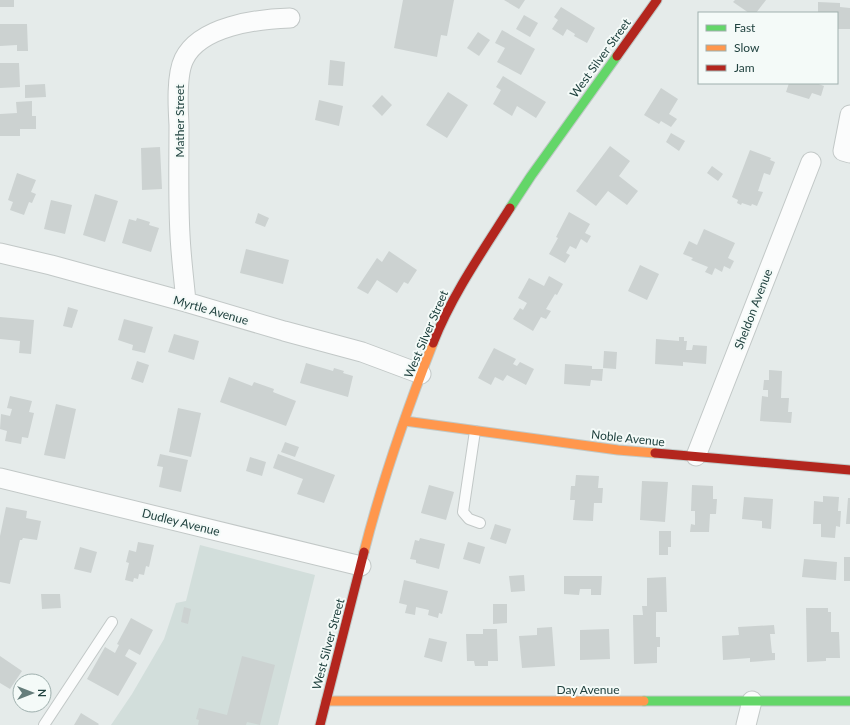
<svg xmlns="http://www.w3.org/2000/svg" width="850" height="725" viewBox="0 0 850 725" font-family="Lato,sans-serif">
  <rect width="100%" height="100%" fill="#e5ebea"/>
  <path fill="#d2dedb" d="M200,545L315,575L278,725H111L132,694L164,639L176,603L186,601Z"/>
  <path fill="#ccd2d1" d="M0,0H14V7H0Z
    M403,0H454L447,36L441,35L437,57L394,48Z
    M504,0H525L519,9Z
    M735,0H766L756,13H749L733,2Z
    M818,2L840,3V7L850,8V29H837V13H818Z
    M561,7L595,28L587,43L574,36L575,34L567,29L563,36L552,29L558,20L554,17Z
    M524,15L538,23L530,37L516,29Z
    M0,24H27L28,51H17V45L0,46Z
    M502,30L535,49L521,75L497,62L505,48L495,43Z
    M478,32L490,40L479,56L467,48Z
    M330,60L345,62L343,86L328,85Z
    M0,63H19L20,87L0,88Z
    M503,76L546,102L536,118L517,106L512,116L493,104L501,90L496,87Z
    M789,83H816L824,86L821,96L812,93L809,99L786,92Z
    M45,84L46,97L25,98V85Z
    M661,88L678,99L669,114L677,119L671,127L661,121L659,124L644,115Z
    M448,92L468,105L447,138L426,125Z
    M382,95L392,105L382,116L372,106Z
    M319,100L343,106L339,126L315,120Z
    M32,101V116H36V129H20V136H0V114L17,113L16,102Z
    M671,133L685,141L679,151L666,142Z
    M610,146L630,161L619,176L638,191L627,205L608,191L596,206L576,191Z
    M160,147L162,189L142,190L141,148Z
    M750,150L771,158L770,160L775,162L770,175L764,173L758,191L763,192L757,206L752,204L751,206L742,203L741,205L737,203L738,200L732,197Z
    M712,166L723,174L718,181L707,173Z
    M17,173L36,180L31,192L36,194L32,203L29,202L24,215L10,210L13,202L8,200Z
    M95,194L118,201L105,242L83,235Z
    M51,200L72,205L65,234L44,229Z
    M569,212L590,224L585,233L591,236L587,243L581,239L576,249L570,246L566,253L570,255L565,263L549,254L558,238L556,237Z
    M258,213L269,218L265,227L255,223Z
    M137,218L150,222L149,225L159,228L151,252L122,243L129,219L136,221Z
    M704,229L735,243L728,258L734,261L730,269L724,266L722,272L715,268L712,275L705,272L708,267L691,260L693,258L683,254L689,241L697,245Z
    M246,249L289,260L283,284L240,273Z
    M389,251L417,270L408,284L404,282L397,293L377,280L368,294L357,288L377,258L382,262Z
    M640,265L659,274L647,300L628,291Z
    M549,276L563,284L557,295L555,294L546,309L551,311L546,319L541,317L533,331L513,319L520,308L523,310L527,303L518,298L529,278L544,286Z
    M68,307L78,310L72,328L63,326Z
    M0,317L34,320L31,354L19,353L20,341L0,339Z
    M124,319L153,327L145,353L132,350L133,345L118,340Z
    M174,334L199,341L194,360L168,352Z
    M679,337H684V341H687L686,350H692L693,345L707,346L706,364L683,362V366L655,364L656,339L679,341Z
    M494,348L516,359L513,364L517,366L520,362L534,369L526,385L507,375L503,381L495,377L491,385L478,378Z
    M604,351L617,352L616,369L603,368Z
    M137,361L149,365L143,383L131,379Z
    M306,363L333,371L334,368L344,371L343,373L353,376L348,397L300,383Z
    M565,364L592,366V369H603L602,381L591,380L590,386L564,384Z
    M769,370L782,371L781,398H789L788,412H792L791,423L760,421L762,396L768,397V390H763L764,380H769Z
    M229,377L252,386L254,382L274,389L273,392L296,401L286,426L220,402Z
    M10,396L32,401L29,412L34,413L28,438L22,437L21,444L5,441L7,431L0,429L1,414L10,416L12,409L7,408Z
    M56,404L76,409L65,459L44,455Z
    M178,408L201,413L191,457L169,452Z
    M285,442L299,447L295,457L281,452Z
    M160,454L188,460L181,492L159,487L163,467L157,466Z
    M278,454L335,475L324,503L297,494L303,479L273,468Z
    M250,457L266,462L262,476L246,471Z
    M576,475L599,476L598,488H603L602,503H594L593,521L573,520L575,500H570L571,486H575Z
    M642,481L668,482L665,522L640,520Z
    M429,485L454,492L446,520L421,513Z
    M692,485L713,486V499H717L716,514H710L709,532H690L691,524L695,525V511H691Z
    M823,496L839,497L838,511H841L840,527L836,526L835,538L821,537V524H813L814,501L823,502Z
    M744,497L773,499L771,529L762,528V521L742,519Z
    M848,498H850V524H846Z
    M6,507L27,511L26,518L41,521L37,540L23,538L22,540H20L10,584L0,582V536Z
    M495,524L511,529L506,544L490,539Z
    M659,531H671V547H668V555H659Z
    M420,538L445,544L439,569L416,563V560L410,559L415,540L419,541Z
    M138,542L154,545L149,567L146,566L144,575L139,574L138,579L134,578L133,582L125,580L129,563L126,562L129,550L136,552Z
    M468,542L485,547L480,564L463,559Z
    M80,547L97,552L91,573L74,569Z
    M844,557H850V581H844Z
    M804,559L837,562L836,580L802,577Z
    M524,575L525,591L511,592L509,576Z
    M564,576H602L601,595H591V589H580L579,595L564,594Z
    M666,577L667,612H656V637H660V647H657V663L634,664L633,615H643L642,606H647V578Z
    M404,580L448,591L442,614L439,613L438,618L428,615L429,610L416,607L415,615L405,613L407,605L399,603Z
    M41,594H60L61,608L42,609Z
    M493,604H507V623L493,624Z
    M184,607L191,609L188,624L181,622Z
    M806,608H828V612H831V632H839L840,658H826V661L807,662Z
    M131,618L153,630L140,655L129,649L125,656L137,663L118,696L87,679L105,647L115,653L119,645L117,644Z
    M774,625L775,634H770L772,653H775V660L750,662V658L723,660L722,636L739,635L738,627Z
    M552,627L555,666L522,668L519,636L537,635V628Z
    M483,629H497L498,661H488V666H475L474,661H467L466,634H483Z
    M609,629L610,659L580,660V630Z
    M429,638L447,642L442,662L424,657Z
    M0,656L22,671L10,689L0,683Z
    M242,656L275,665L260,725L247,722L246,725H198L199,720L196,719L199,708L227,715Z
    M81,713L99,724L98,725H74Z"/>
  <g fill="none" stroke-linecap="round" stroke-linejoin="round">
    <g stroke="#c2c8c7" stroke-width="12">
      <path id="lane" d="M475,431L463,512L469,519L480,523
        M44,725L112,622"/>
    </g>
    <g stroke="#c2c8c7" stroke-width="21">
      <path id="street" d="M850,115L843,151L850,153
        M0,253L51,265L186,302L284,331L362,352L421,374
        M186,302C184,280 181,257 180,235C178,199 179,162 179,125C178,108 176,75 184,59C200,26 257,19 290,18
        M696,456L811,162
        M0,478L361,566
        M746,725L752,701"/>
    </g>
    <g stroke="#c0c9c7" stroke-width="11">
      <path id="fast" d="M510,208L531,176L617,56
        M644,701H850"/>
    </g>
    <g stroke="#c0c9c7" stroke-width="11">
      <path id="slow" d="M405,421L618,450L655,453
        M364,552C382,481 406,412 433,343
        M326,701H644"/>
    </g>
    <g stroke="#c0c9c7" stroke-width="11">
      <path id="jam" d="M617,56L657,0
        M433,343C452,295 482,252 510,208
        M655,453L850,470
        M320,725L364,552"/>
    </g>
    <use href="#lane" stroke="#fbfcfc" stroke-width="10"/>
    <use href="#street" stroke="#fbfcfc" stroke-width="19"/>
    <use href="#fast" stroke="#63d668" stroke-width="9"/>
    <use href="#slow" stroke="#ff974d" stroke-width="9"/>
    <use href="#jam" stroke="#b3261e" stroke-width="9"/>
  </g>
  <g text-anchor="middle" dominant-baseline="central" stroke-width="4" stroke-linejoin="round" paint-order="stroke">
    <g font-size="12" fill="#20423f" stroke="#f4faf8">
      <text transform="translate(600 58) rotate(-54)">West Silver Street</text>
      <text transform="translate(179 121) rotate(-90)">Mather Street</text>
      <text transform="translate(753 309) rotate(-69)">Sheldon Avenue</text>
      <text transform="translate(211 310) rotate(16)">Myrtle Avenue</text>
      <text transform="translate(426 334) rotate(-67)">West Silver Street</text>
      <text transform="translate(628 438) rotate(6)">Noble Avenue</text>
      <text transform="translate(181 522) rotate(14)">Dudley Avenue</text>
      <text transform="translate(328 644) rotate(-75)">West Silver Street</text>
      <text x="588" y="689">Day Avenue</text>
    </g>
  </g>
  <rect x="698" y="12" width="140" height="72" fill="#f4faf8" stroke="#9fb0ae"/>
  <rect x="706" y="25" width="20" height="6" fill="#63d668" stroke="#9fb0ae"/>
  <text x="734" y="32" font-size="12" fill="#20423f">Fast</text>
  <rect x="706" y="45" width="20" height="6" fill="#ff974d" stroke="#9fb0ae"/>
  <text x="734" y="52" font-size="12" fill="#20423f">Slow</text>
  <rect x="706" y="65" width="20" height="6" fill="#b3261e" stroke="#9fb0ae"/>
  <text x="734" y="72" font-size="12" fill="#20423f">Jam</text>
  <g transform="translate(32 693) rotate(90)"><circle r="19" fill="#f4faf8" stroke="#9fb0ae"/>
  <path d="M0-3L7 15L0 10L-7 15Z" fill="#657d7b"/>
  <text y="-6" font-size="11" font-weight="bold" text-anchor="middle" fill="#20423f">N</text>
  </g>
</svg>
